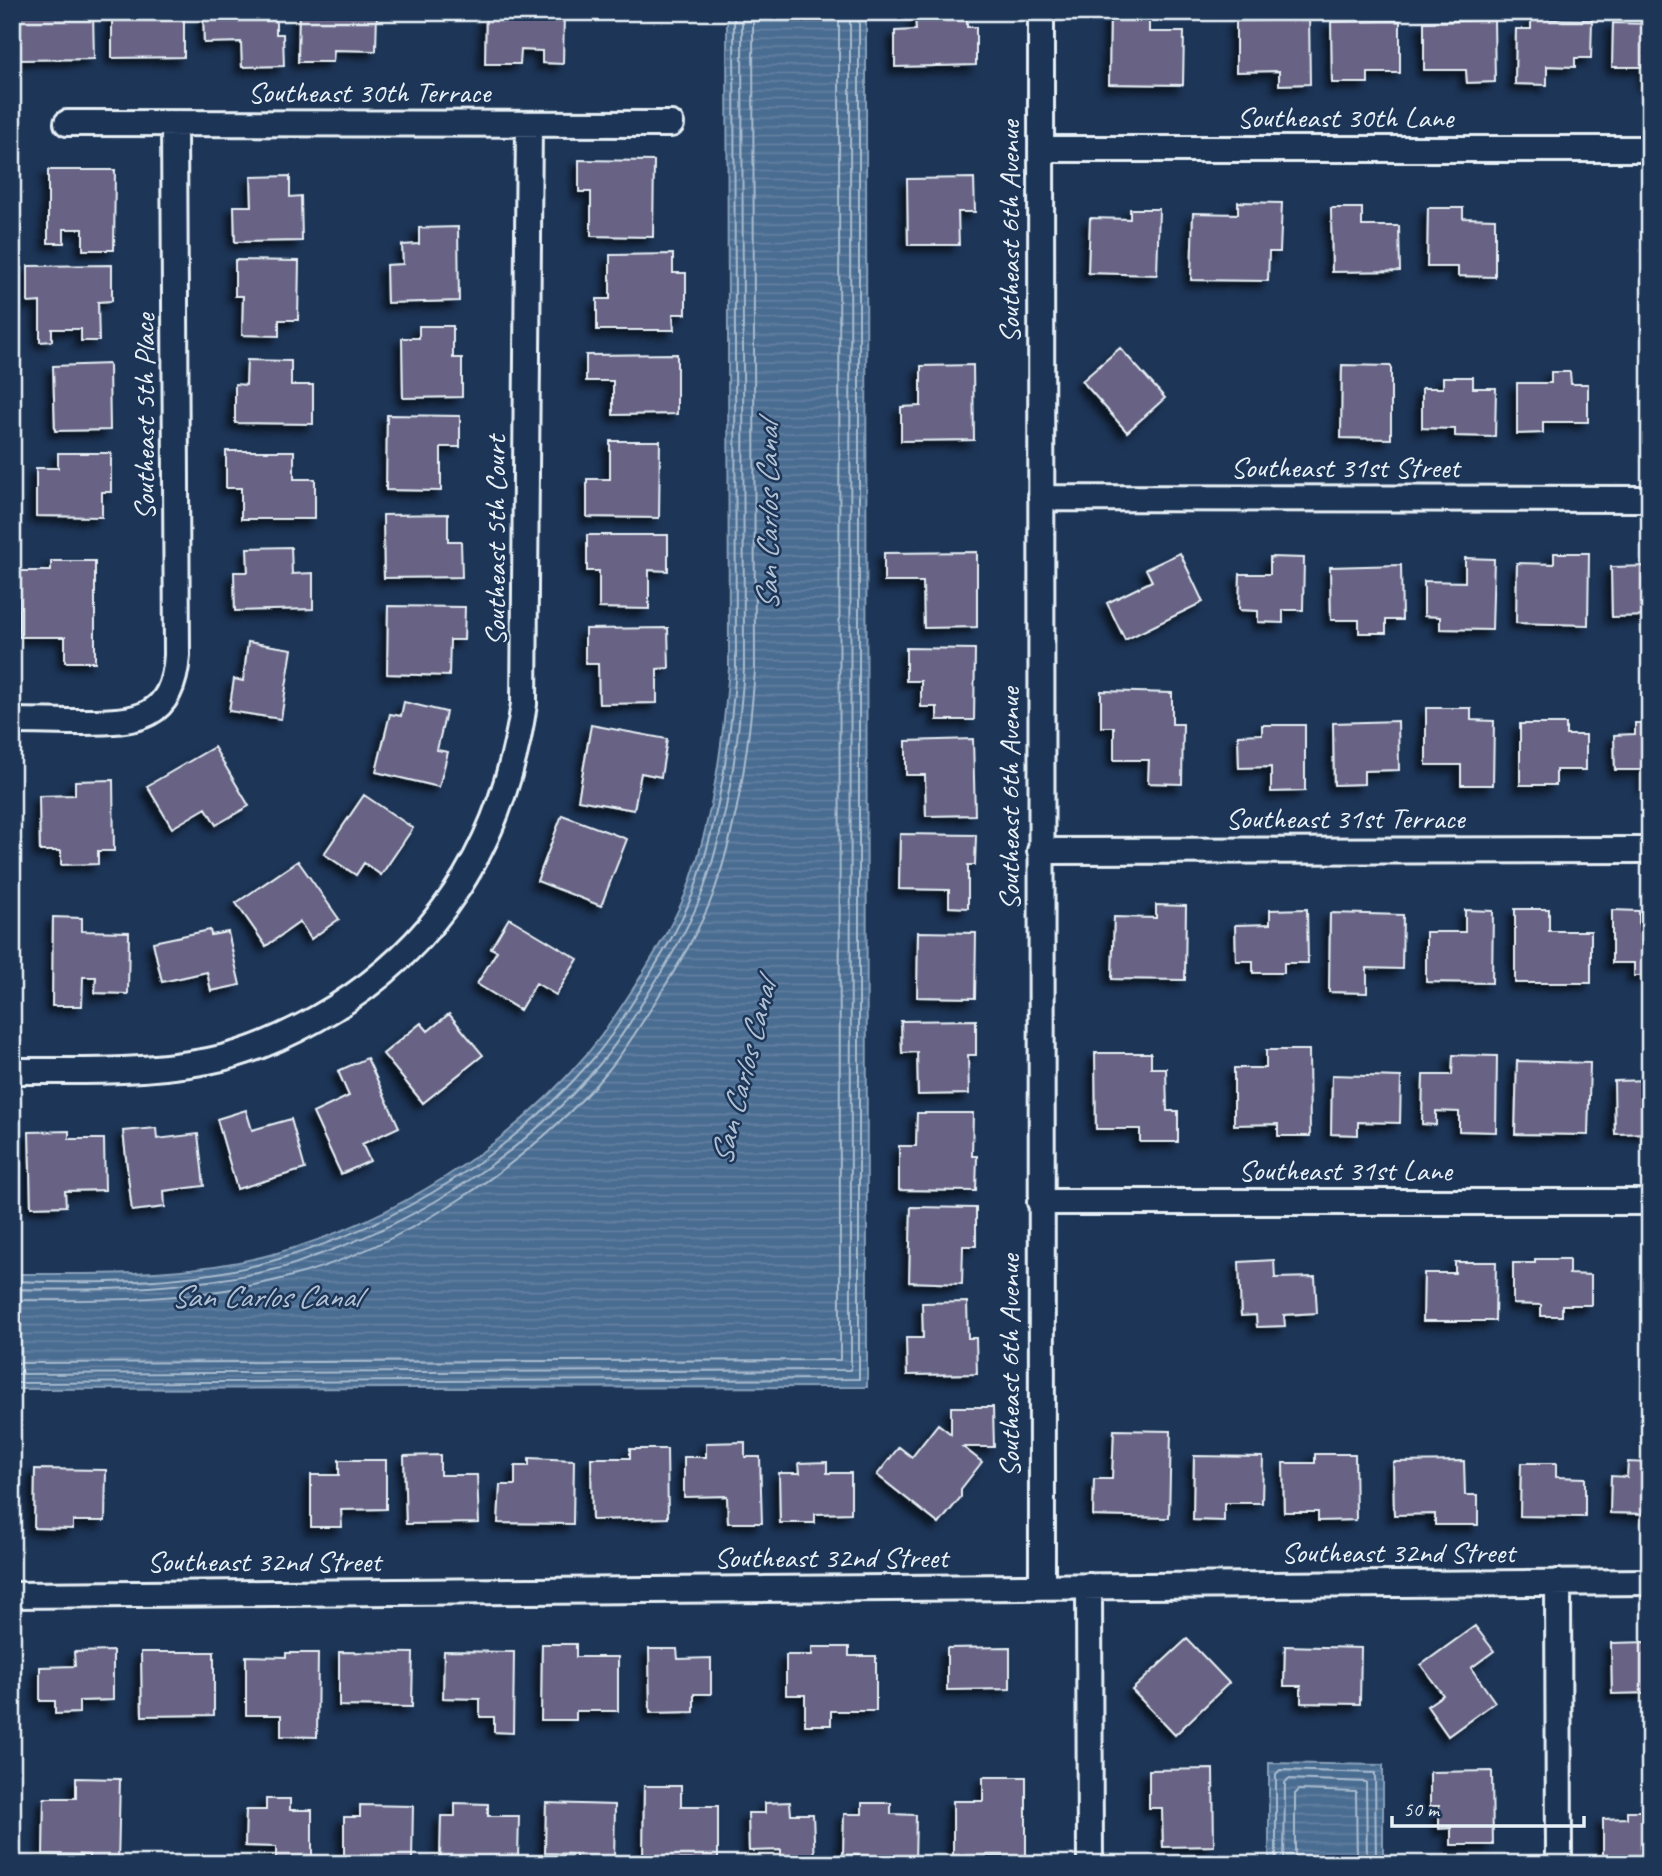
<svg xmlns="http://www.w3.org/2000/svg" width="1662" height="1876" viewBox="0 0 1662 1876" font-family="Caveat,sans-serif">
  <defs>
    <pattern id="water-rules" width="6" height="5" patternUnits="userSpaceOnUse" patternTransform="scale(1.75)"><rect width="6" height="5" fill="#4a6c91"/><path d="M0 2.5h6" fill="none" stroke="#6481a1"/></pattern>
    <filter id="shadow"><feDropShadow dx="-6" dy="6" stdDeviation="3.5" flood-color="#0009"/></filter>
  </defs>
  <rect width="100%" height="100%" fill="#1d3557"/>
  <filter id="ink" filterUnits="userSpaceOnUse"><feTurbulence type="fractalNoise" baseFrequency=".0143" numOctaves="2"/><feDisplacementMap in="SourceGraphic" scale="14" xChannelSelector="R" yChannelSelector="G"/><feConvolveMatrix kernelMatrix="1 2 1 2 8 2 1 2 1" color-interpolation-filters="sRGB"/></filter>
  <g filter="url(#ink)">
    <path fill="url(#water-rules)" stroke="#89a1ba" stroke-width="2" d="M727,12H866L867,1387L12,1389V1274C100,1274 191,1277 277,1253C396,1219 506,1149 586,1055C606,1032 622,1006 638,981C657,950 678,916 690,882C714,812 723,741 729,668Z
      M1269,1763L1383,1765V1864H1269Z"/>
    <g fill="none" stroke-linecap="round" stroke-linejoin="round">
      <path stroke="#a9bccf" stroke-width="2" d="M12,1281C98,1284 196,1284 279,1259C399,1224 510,1155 592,1060C612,1037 628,1010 644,984C663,953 684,920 696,885C720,814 730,743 736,669L734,12
        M12,1289C101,1291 190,1289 277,1269C291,1266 305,1260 318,1255C426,1218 525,1152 599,1065C620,1040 637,1012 654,984C673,954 692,921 704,888C729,816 738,744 744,669L742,12
        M12,1300C102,1301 193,1301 281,1279C402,1249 527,1166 607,1072C627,1048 644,1020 660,994C680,962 701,928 714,892C739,820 749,746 755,670L753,12
        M12,1363L840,1360L839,12
        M12,1374L851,1370L850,12
        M12,1383L859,1379V12
        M1276,1864V1774L1280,1770L1375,1773L1376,1864
        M1284,1864L1285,1783L1288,1779L1366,1782L1367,1864
        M1295,1864V1794L1299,1790L1356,1792L1357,1864"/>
    </g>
    <path fill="#676484" stroke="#e8f1f8" stroke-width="2" filter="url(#shadow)" d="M19,12H93L94,59L19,60Z
      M112,12H184V57L112,58Z
      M203,12H276V34H283L284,66L242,67L241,42L204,43Z
      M299,12H377L376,51L334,50L333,62H298Z
      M486,12H564L563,64L542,63V51L521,50L520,64H485Z
      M915,12H967V27H976V65L895,67V31L916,30Z
      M1272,12H1309L1310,84L1279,85V71L1236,72V21L1273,20Z
      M1110,14H1149V32H1184L1183,85L1109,84Z
      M1531,19L1592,20L1591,58H1575V67L1547,66V85L1515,84L1516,29H1531Z
      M1494,20L1495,82L1467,83L1466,70H1424V22Z
      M1400,21V73H1368V83H1332L1331,22Z
      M1613,23L1650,24V84H1644L1645,67H1612Z
      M579,160L654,161L653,237L591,236V192H579Z
      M48,170H115L114,250H83V229H64V243H48Z
      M290,176V197L301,196L302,241L235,242L234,206H252L251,177Z
      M974,178L975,212H958L959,245H908L907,179Z
      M1238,202L1282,203L1280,252H1269L1268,281L1191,280L1193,213L1238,214Z
      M1331,208H1362V226H1399L1400,271L1332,272Z
      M1428,208H1463V218L1495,219V277L1458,276V267H1427Z
      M1130,209H1159L1157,275L1088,273L1090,218L1130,219Z
      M458,227L459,301L387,303L386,265L403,264L402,245L419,244V228Z
      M673,254V273H686V314H673L674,330H597V299H610V255Z
      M235,260L299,261L298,320H279V336L242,335L243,296H235Z
      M112,265V301L98,302L99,341H81V329H52V341L40,342V302L28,303V266Z
      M419,326H453V358H462V397L403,398L402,338H419Z
      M1120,348L1165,398L1127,432L1082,381Z
      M677,354V414L613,415V381H586V355Z
      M247,360L291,361V385H313V424L235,423V384L246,385Z
      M109,364L110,430L55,431L53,366Z
      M973,365L974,440L901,441V407L921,406V366Z
      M1342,365L1391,366V439L1341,438Z
      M1551,372H1570L1571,384H1588V422H1543V433L1517,434V383H1551Z
      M1443,377H1473V388H1496L1495,437L1455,436V429L1422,428V388H1443Z
      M387,415L460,416V447H441V491L386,490Z
      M610,441H660L659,518L587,517V479H610Z
      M226,451H294V479H315V519H241V488H226Z
      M58,453H111V492H102V517L36,516V468H58Z
      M448,514V541H461L462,577L384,578L383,515Z
      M587,535H668V571L649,570V609L599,608V571H587Z
      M291,547L292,574L313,573V609L235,611L234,572H248L247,548Z
      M977,552V627L924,628L923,582H884V553Z
      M1180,553L1203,602L1125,640L1107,603L1152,581L1146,569Z
      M1554,553H1589L1588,625L1516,623L1517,563L1554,564Z
      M1270,557L1304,558L1303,610H1283V623L1258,622V611L1239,610L1240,574H1270Z
      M1465,558L1494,559L1492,630L1440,629V617L1424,616V581L1465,582Z
      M51,561H95V662H65V637H19V571H51Z
      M1401,565L1402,620H1386V633H1359V620H1331L1330,567Z
      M1650,566V616L1612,617L1611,567Z
      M388,606L465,607L464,640H450L449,676L387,674Z
      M668,628L669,668L657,669V703L599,704L598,664H585V629Z
      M248,642L292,649L281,719L229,711L234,679L243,681Z
      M906,648L975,649L974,720H937V707H921V681H906Z
      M1101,691L1172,693V724H1183L1182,784L1148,783L1149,760H1114V727H1101Z
      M404,702L446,712L437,750L448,752L439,787L376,772L390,714L401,716Z
      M1426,708H1471V720L1494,721L1493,785H1461V765H1426Z
      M1398,721L1399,770L1364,771V784L1334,785L1333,723Z
      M1635,723H1650V786H1644V770H1615L1614,735L1635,734Z
      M1520,724H1566V735H1586V770H1556V785H1520Z
      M591,725L667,739L661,777L641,773L634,810L578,800Z
      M1262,725H1305V791L1271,792V767L1239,768L1238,735L1262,734Z
      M973,739L975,815L926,816L925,775H906V741Z
      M214,747L249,806L216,825L206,808L172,828L147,786Z
      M113,780L114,851H98V864L61,865V851H40L39,796L75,795V781Z
      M364,795L413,828L381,875L364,863L356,875L324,854Z
      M562,815L627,839L601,906L537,881Z
      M900,834L976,835L975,865H968V908L949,907V890L899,889Z
      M298,861L339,919L311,939L300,922L266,946L236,903Z
      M1156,905L1186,906L1185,980L1112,979L1114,917L1156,918Z
      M1307,909L1308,963H1284V973H1253V961H1236L1235,925L1270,924V910Z
      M1515,909H1549V931H1591V983H1515Z
      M1465,910L1493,911L1492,983L1426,982V932H1465Z
      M1612,910L1639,911V926L1650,927V976H1634V963H1612Z
      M1330,913L1403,915L1402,969L1367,968V993L1329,992Z
      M53,917L82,918V931L129,932L128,994L95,993L96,977H83L82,1006H52Z
      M509,918L578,959L556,995L536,983L520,1010L477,984L497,951L491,948Z
      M210,930L211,935L228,932L240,985L211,991L207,972L162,982L153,942Z
      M918,932L976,933L975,998L917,997Z
      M449,1014L483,1055L423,1103L383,1054L421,1023L428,1031Z
      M976,1020V1055H968L969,1094L918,1095L917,1052L902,1053L901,1021Z
      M1266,1050H1309L1310,1136H1278V1124L1234,1125V1068H1266Z
      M1095,1053H1151V1068H1166L1167,1111H1178V1142H1140V1129H1096Z
      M1453,1055L1497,1056L1496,1132L1459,1131V1112L1436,1111V1125L1422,1124L1423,1075H1452Z
      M367,1058L399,1127L362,1144L370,1161L341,1174L313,1113L349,1096L338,1071Z
      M1517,1061L1590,1063L1588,1135L1515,1134Z
      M1332,1075L1401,1077L1400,1123L1358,1122V1135L1331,1134Z
      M1650,1080V1133L1615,1134L1614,1081Z
      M246,1110L252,1130L291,1119L305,1169L237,1189L217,1119Z
      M917,1113H973L972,1156H977L976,1191L899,1190V1146H916Z
      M156,1128L157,1139L198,1134L204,1186L164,1191L165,1207L132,1211L123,1131Z
      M69,1131V1139H104L105,1190L65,1191L66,1206L31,1207L29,1132Z
      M911,1207L976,1208V1246H963L962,1284L909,1282Z
      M1535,1259H1569V1274L1591,1275V1305H1562V1316H1541V1305L1513,1304V1263H1535Z
      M1274,1260L1275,1278L1315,1277L1317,1313L1284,1315L1285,1326L1257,1327L1256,1315L1241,1316L1239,1262Z
      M1455,1262H1496L1495,1321H1423L1424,1273H1455Z
      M967,1302L968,1338H976L977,1374L907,1375L906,1338H923L922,1303Z
      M951,1407H993L994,1447H963L982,1462L961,1489V1497L939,1524L877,1475L899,1447L912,1457L938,1424L951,1434Z
      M1649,1429L1650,1514L1610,1513L1611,1476L1627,1477L1628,1462L1648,1463Z
      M1114,1430L1171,1431L1169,1518L1093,1516L1094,1479H1112Z
      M745,1442V1457H760L762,1523H728L727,1496L684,1497V1457H706V1443Z
      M630,1449H667L668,1518L592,1520L591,1458H630Z
      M1315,1454H1355L1356,1520L1318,1521V1512H1284L1283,1463H1315Z
      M440,1455V1475H477L479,1523L406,1524L404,1456Z
      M1194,1456L1263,1457L1262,1503H1224V1521L1193,1520Z
      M529,1458L574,1460L573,1524L498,1523L500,1485H515V1466H529Z
      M339,1460H386V1509L341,1510L342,1527H311V1475H339Z
      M1464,1461L1465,1495H1478V1525H1435V1514L1394,1515L1393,1462Z
      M827,1462V1473H851V1513L815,1514V1523H780L779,1473H800L799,1463Z
      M1521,1463H1556V1477L1585,1478V1517L1520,1516Z
      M35,1469L106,1470L105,1521H73V1529L34,1528Z
      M1475,1626L1494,1651L1471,1668L1495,1702L1448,1736L1427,1706L1443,1695L1421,1665Z
      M1187,1639L1229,1683L1175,1735L1132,1690Z
      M1650,1642V1693L1612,1694L1611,1643Z
      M542,1644H576V1657H618V1711H576V1720H541Z
      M1285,1646L1361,1648L1360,1704L1301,1703V1686H1284Z
      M812,1647H849V1656H876V1711H831V1725H805V1695H786V1655H812Z
      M1010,1647V1689L947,1690V1648Z
      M649,1649H677L678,1659L711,1658V1694H694V1712L650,1713Z
      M113,1651V1700L79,1701V1713L55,1714V1701H40V1667L75,1666L74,1652Z
      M444,1651L514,1652L513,1733L494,1732V1717H480V1699L443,1698Z
      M141,1652H214V1715L142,1716Z
      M339,1652L413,1653L412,1707L339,1706Z
      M286,1653H318L317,1737L281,1736V1715H246V1656L286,1657Z
      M1213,1769L1214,1846L1163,1847L1162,1808H1149V1770Z
      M1492,1771L1493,1845H1451V1828L1439,1829V1806H1430V1772Z
      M983,1777H1026V1857H953V1801H983Z
      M76,1778L120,1779L118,1864H89V1855L43,1854L44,1798H76Z
      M644,1786H681V1806H718V1860L643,1859Z
      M266,1799H290V1810H312V1862H276V1847L245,1846L246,1810H266Z
      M790,1802L791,1814H813L815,1864H781V1850L749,1851L748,1813H765V1803Z
      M455,1803L488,1804V1816H519L518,1858L440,1857L441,1816H455Z
      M546,1803L615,1805L614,1863L576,1862V1854L545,1853Z
      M862,1803H891V1814L916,1815L915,1863H872L873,1856L843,1855L844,1814H862Z
      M360,1805L413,1806L412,1860L344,1859V1817H360Z
      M1627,1811H1650V1862L1603,1863V1819L1627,1818Z"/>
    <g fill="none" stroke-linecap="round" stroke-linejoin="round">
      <g stroke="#e8f1f8" stroke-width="30">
        <path id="minor" d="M1041,12L1042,1586
          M67,123L671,124
          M1041,149H1650
          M1041,498L1650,499
          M12,721C36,721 59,722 83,722C137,722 173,720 177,655L174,124
          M1040,851L1650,850
          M12,1071C78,1071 143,1073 208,1061C246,1054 282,1038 316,1019C438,951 504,841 524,704L529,124
          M1040,1202H1650
          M1558,1582L1559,1864
          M1089,1586L1090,1864
          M12,1595L1650,1582"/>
      </g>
      <use href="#minor" stroke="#1d3557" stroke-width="24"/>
    </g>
  </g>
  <g text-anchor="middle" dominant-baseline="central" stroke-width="5" stroke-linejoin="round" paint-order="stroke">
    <g font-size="30" fill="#e8f1f8" stroke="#1d3557">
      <text x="369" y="92">Southeast 30th Terrace</text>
      <text x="1345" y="117">Southeast 30th Lane</text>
      <text transform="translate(1009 232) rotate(-90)">Southeast 6th Avenue</text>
      <text transform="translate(144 417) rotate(-90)">Southeast 5th Place</text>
      <text x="1345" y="467">Southeast 31st Street</text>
      <text transform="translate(495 541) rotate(-90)">Southeast 5th Court</text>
      <text transform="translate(1009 799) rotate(-90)">Southeast 6th Avenue</text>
      <text x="1345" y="818">Southeast 31st Terrace</text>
      <text x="1345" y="1170">Southeast 31st Lane</text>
      <text transform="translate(1009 1366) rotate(-90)">Southeast 6th Avenue</text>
      <text x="1398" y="1552">Southeast 32nd Street</text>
      <text x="831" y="1557">Southeast 32nd Street</text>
      <text x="264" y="1561">Southeast 32nd Street</text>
    </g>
    <g font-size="32" font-style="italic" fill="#b1c2d4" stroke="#1d3557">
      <text transform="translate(767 517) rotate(-90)">San Carlos Canal</text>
      <text transform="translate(743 1073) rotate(-76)">San Carlos Canal</text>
      <text x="265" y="1296">San Carlos Canal</text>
    </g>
  </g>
  <rect width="1662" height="1876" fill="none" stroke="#1d3557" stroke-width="42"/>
  <rect x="21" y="21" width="1620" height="1834" fill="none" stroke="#e8f1f8" stroke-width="2.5" filter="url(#ink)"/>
  <path d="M1392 1816v10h192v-10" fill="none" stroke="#e8f1f8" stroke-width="3.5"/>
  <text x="1403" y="1816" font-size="21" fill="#e8f1f8" stroke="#1d3557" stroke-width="5" paint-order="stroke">50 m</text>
</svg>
